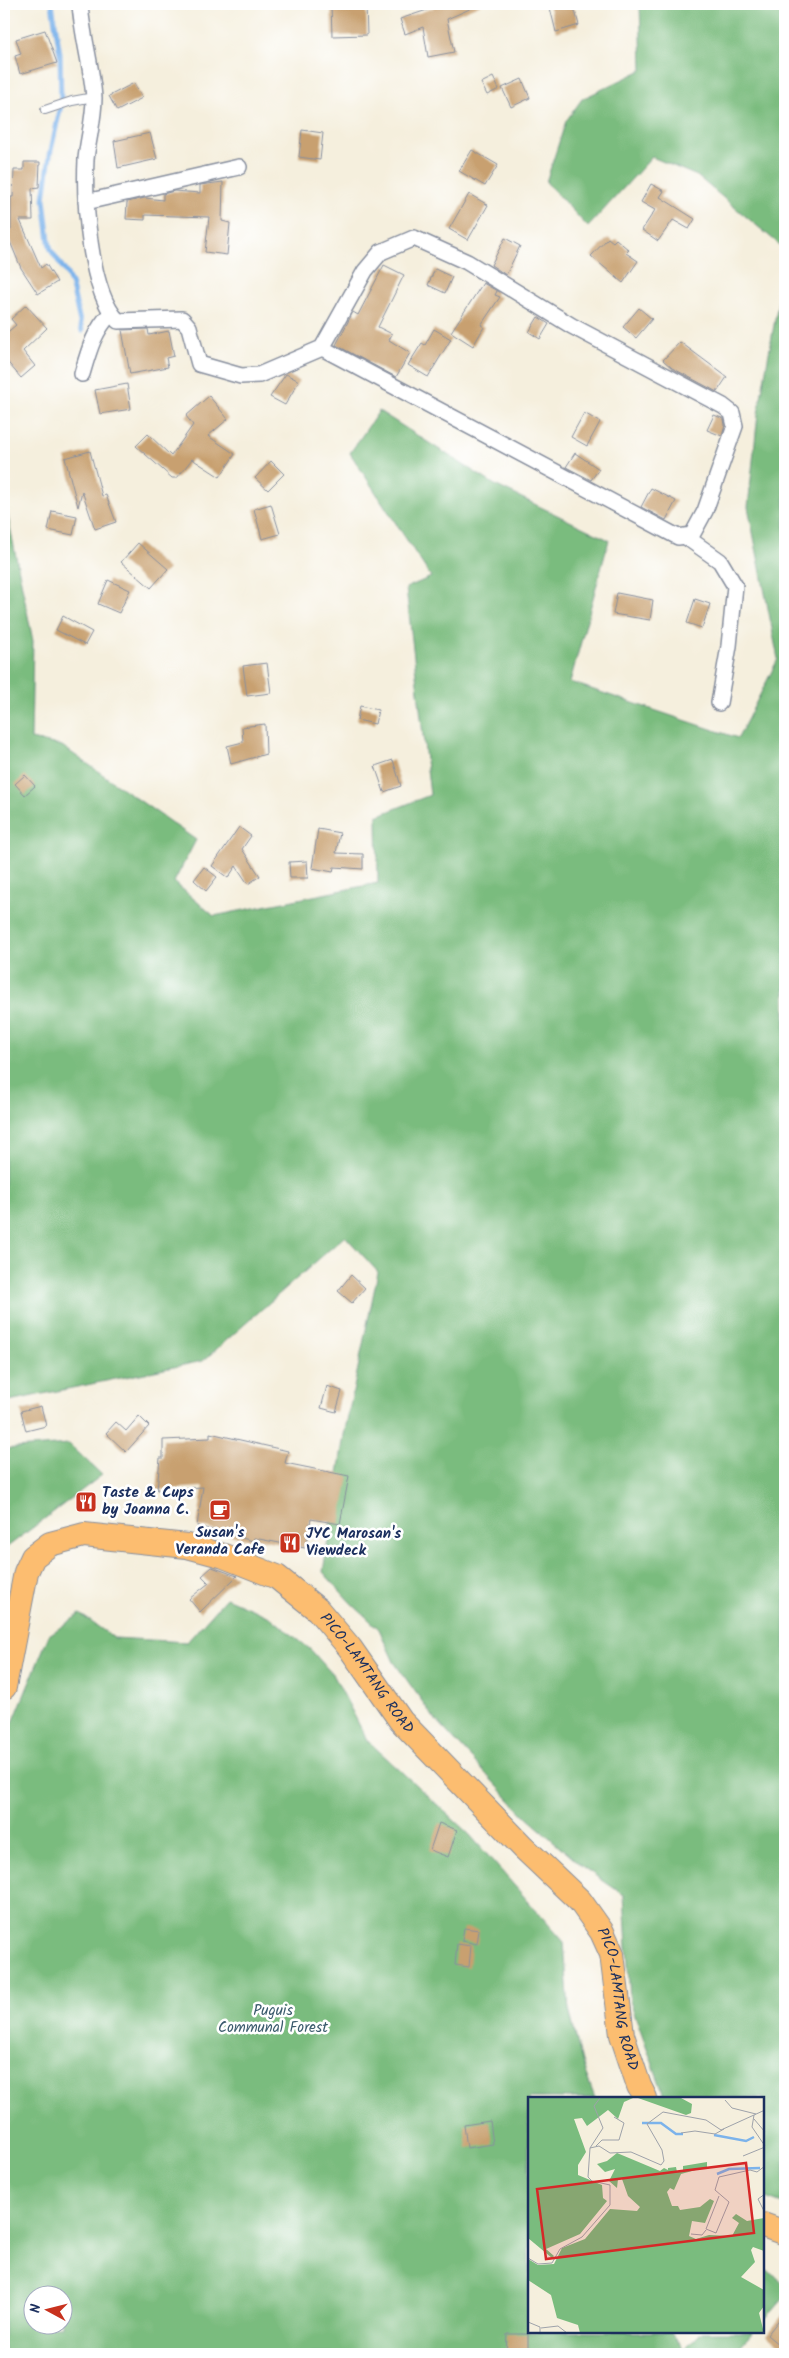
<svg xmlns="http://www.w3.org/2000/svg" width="789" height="2358" viewBox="0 0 789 2358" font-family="Kalam,sans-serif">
  <rect width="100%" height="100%" fill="#fff"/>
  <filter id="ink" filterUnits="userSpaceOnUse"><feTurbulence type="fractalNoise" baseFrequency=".02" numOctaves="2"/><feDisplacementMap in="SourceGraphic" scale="10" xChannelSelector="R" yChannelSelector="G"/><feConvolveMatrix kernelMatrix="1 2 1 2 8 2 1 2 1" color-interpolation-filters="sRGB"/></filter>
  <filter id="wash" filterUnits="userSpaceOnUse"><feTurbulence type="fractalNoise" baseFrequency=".0096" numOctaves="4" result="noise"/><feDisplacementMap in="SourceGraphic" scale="20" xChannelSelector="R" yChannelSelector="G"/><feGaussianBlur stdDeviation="1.12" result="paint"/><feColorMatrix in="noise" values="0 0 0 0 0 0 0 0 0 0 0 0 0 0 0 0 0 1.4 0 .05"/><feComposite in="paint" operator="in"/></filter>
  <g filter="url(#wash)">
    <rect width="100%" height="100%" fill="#f5efdd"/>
    <path fill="#7abc7e" stroke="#4a766e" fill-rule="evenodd" d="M640,4H785V249L697,176L652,157L588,227L546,182L566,121L582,99L642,70Z
      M785,264V2205L763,2197V2098H665L630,2001L624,1895L583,1867L525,1816L434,1718L394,1662L379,1629L351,1603L323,1572L344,1435L378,1272L345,1236L203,1361L4,1402V497L33,641L31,739L62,746L196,840L174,882L214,916L378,883L377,816L430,795L406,588L431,577L350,453L379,411L495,485L609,540L570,682L738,738L778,659L748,507L758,414Z
      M69,1444L102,1475L6,1548L4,1545V1449Z
      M226,1598L270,1617L311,1650L334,1676L367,1740L469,1834L564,1942L569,2010L584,2069L595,2098H529V2332H672L684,2350L702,2332H753L733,2354H4V1735L14,1720L49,1635L80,1614L114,1638L187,1642ZM32,2296H62V2326H32Z
      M766,2267L785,2287V2296L763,2321V2270Z"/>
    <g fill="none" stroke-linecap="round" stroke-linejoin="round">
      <path stroke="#7cb3eb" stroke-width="5" d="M52,4L60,54L61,105L50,155L44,199L49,242L51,250L67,274L72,286L82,331"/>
    </g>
    <g id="blocks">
      <path fill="#c8a06f" d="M331,4H366L367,35L332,36Z
        M432,4H481L447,19L454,52L428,57L423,27L405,34L400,19L433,8Z
        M549,4H573L579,25L556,32Z
        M45,30L57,63L20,74L15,56L21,54L16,39Z
        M493,77L499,89L487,95L481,83Z
        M522,79L530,98L511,107L502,88Z
        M134,83L142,98L117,111L109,96Z
        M302,130L323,133L320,160L299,157Z
        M150,133L157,159L118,168L114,141Z
        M472,150L498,165L485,186L459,171Z
        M24,162H40L39,187L32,188L33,220H20L41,268L46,264L57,282L38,294L21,268L6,232L11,230V197H13L14,170H24Z
        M223,182L222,221L230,223L227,255L205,252L209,217L145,215V220L126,219L127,202L145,198L163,200V194L174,191L200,193V185Z
        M651,184L664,191L660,197L695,219L689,229L673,220L658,241L642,230L655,210L641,202Z
        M469,194L488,205L468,240L449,229Z
        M505,238L520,246L506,275L491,265Z
        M608,238L613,242L616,239L629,250L626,253L638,261L623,283L591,256Z
        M384,265L404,275L378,327L392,334L389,340L410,353L396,377L336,345L353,312L358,315Z
        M435,269L452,277L445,293L428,285Z
        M483,283L497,291L495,295L500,297L481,325L484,327L473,346L451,332Z
        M26,305L47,328L23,351L35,366L21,378L4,358V335L16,325L11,319Z
        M639,308L652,319L636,338L623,327Z
        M538,317L549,324L540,339L529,332Z
        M148,329L149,335L169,331L174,356L166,358L168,367L130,374L122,330Z
        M434,329L451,339L428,377L408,365L422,343L425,345Z
        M680,342L727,377L717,392L672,368L663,360Z
        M286,374L299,381L285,405L270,397Z
        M127,384L131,409L100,414L95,390Z
        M209,396L228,419L208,436L235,454L220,477L192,459L177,478H172L136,446L148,434L171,456L193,425L186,416Z
        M584,413L600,422L587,446L571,437Z
        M714,415L724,419L725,425L722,436L707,430Z
        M90,451L102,496L106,495L116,522L95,529L82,491L78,507L65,458Z
        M575,453L599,469L591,480L566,467Z
        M271,461L284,474L268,490L255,478Z
        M651,488L676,501L666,520L641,507Z
        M271,504L280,534L262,539L254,509Z
        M52,511L77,516L73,535L48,530Z
        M138,543L168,569L151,588L121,562Z
        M108,580L130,590L119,613L98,604Z
        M617,593L653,600L650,620L613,614Z
        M695,599L710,604L702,628L687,623Z
        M63,616L92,632L85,645L56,630Z
        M267,663L271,693L247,696L243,666Z
        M360,706L378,710L375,724L357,720Z
        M265,724L266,754L231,764L227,746L243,742L242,727Z
        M393,760L401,786L384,792L375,766Z
        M25,775L35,786L25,795L15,784Z
        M239,827L251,836L242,849L260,876L248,884L236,866L228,878L212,866Z
        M318,829L340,833L336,853L363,854V869L334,867L333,872L312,868Z
        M307,861L308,878H290L289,862Z
        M204,867L217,877L206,891L194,880Z
        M351,1275L365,1288L352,1303L338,1291Z
        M327,1386L342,1391L336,1412L321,1408Z
        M41,1406L46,1426L26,1431L21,1411Z
        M139,1416L149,1426L126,1452L106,1433L116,1422L126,1431Z
        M210,1433L288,1451L285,1463L349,1476L340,1524L311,1519L305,1548L254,1538L253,1541L197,1526L203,1487L157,1490L160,1458H163V1440L210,1438Z
        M212,1567L237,1576L200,1612L189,1599L209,1583L202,1576Z
        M439,1823L457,1830L448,1857L430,1850Z
        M464,1928L479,1930L477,1944L462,1941Z
        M457,1944L471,1946L469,1967L455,1965Z
        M490,2121L493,2144L467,2148L464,2125Z
        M785,2312V2350L767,2335Z
        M507,2334H528V2354H506Z"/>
    </g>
  </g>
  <g filter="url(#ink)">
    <use href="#blocks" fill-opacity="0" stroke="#888f9e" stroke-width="1"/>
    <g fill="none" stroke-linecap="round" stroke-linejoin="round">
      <g stroke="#888f9e" stroke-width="10">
        <path id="lane" d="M45,110L72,101L94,97"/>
      </g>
      <g stroke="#888f9e" stroke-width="18">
        <path id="street" d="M80,4C82,35 92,67 94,98C94,119 88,139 86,159C84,200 89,291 118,321L182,319L189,327L199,364L241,376L259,375L322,348L365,271L381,252L414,238L467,262L572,326L723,406L732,413L735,426L705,511L692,535L678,537L322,348
          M86,202L239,167
          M82,374C89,350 94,331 111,313
          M686,537L720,561L735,586L729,646L719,703"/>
      </g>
      <g stroke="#888f9e" stroke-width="26">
        <g id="primary">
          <path id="s1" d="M4,1687L26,1572L33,1557L50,1544L84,1535L187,1546L224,1556L277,1577L318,1610L350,1648L401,1721L523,1847L580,1901L602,1932L612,1954L622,2035L639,2086L645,2098"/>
          <path d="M763,2225L785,2233"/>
        </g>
      </g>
      <use href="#lane" stroke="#fff" stroke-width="8"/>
      <use href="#street" stroke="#fff" stroke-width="15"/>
      <use href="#primary" stroke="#fcbd6f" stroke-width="24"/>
    </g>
  </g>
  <defs>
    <g id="restaurant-square" transform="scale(1.125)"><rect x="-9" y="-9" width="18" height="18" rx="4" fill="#c8321e" stroke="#fff"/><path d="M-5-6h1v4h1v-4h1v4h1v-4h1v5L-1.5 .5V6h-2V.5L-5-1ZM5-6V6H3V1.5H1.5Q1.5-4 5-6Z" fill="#fff"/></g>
    <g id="cafe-square" transform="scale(1.125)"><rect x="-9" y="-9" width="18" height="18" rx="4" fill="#c8321e" stroke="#fff"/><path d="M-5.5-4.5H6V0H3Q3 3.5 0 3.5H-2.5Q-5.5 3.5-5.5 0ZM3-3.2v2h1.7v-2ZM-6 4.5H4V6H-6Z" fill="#fff"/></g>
  </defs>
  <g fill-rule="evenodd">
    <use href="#restaurant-square" x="86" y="1502"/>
    <use href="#cafe-square" x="220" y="1510"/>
    <use href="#restaurant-square" x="290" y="1543"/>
  </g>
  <g text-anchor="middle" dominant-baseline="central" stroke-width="5" stroke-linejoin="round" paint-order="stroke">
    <g font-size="15" font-weight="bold" fill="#1b2f5e" stroke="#fff" text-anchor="start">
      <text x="102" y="1493">Taste &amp; Cups<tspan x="102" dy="17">by Joanna C.</tspan></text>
      <text x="220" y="1533" text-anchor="middle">Susan's<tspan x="220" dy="17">Veranda Cafe</tspan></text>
      <text x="306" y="1534">JYC Marosan's<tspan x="306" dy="17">Viewdeck</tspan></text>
    </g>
    <g font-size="15" fill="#1b2f5e" stroke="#fff">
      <text stroke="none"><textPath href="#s1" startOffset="522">PICO-LAMTANG ROAD</textPath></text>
      <text stroke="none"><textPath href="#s1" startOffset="942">PICO-LAMTANG ROAD</textPath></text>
    </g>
    <g font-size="15" fill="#3a5a6c" stroke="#fff">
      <text x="273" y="2011">Puguis<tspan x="273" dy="17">Communal Forest</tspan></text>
    </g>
  </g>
  <g transform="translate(528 2097)">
    <rect width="236" height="236" fill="#f5efdd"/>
    <path d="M0,1H105L96,5L90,22L80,13L59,29L54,21L46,22L58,55L50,68V78L74,88L75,101L79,104L52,137L18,152L26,159L24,161L0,141ZM110,1H153L164,7L163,16L158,18ZM89,56L132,74L136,71L140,73V71L148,70L149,75L155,74V69L179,65V70L153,77L146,93L142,91L139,95L144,109H150L152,113L172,110L182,102L186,104L177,126L164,124L161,139L168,142L181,138L204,139L211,126L204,121L208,117L219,124L236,121V154L225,150L223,153L227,165L213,180L236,193V209L231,216L236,236H52L50,228L29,221L23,198L0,183V162L10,168L26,167L34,151L57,142L82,112L109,114L112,110L100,99L94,82H90L89,91L81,84L87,72L77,75L69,67L79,64Z" fill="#7abc7e"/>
    <path fill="none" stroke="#7cb3eb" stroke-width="2.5" d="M114,26H133L148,37H155M186,38L218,44L226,40M189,77L201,72L232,71"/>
    <path fill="none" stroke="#9ea2aa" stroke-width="1" d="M197,3L204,11L228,17M226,18L224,30L237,49M226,22L237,35M153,36L167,34L187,37L196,32M68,49L74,43H91L96,26L86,20M62,51L75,31L66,9L72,1M215,59L237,50M237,97L230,102L237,116M191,99L178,132L188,136L201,105L187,93L191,80L222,73L229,75L237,69M163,137L174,138L178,133M0,161L10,167L24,166L32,152L54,140L82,108V88L64,84L60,80L62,51L71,49L82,56L103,55L133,68L136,64L134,53L119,27L135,15L178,23L193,33L237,13M0,225L12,230V236M13,231L30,229L39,236"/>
    <path fill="#d62828" fill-opacity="0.15" stroke="#d62828" stroke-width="2.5" d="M218,66L226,136L18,162L9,92Z"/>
    <rect width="236" height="236" fill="none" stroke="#1b2f5e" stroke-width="2.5"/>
  </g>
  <rect width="789" height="2358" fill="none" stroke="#fff" stroke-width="20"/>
  <g transform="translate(48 2310) rotate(277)"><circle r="24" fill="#ffffff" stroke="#a4acbf"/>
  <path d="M0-4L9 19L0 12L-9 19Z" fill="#c8321e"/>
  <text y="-8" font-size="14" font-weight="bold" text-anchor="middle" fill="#1b2f5e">N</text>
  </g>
</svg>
